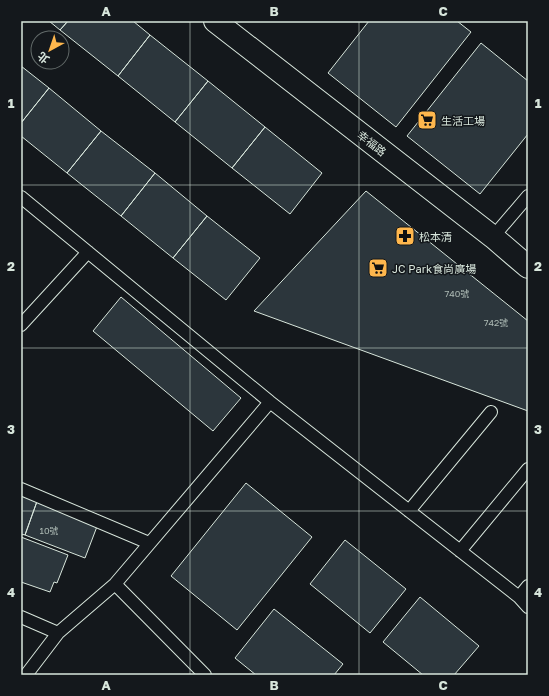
<svg xmlns="http://www.w3.org/2000/svg" width="549" height="696" viewBox="0 0 549 696" font-family="'Golos Text','Noto Sans TC',sans-serif">
  <rect width="100%" height="100%" fill="#14181c"/>
  <path fill="#2c363c" stroke="#d8e6dc" d="M49,21H68L60,30Z
    M68,21H133L150,35L118,76L60,30Z
    M369,21H457L471,32L396,127L328,73Z
    M150,35L208,81L175,122L118,76Z
    M481,43L528,81V134L480,194L407,136Z
    M21,66L49,88L21,123Z
    M208,81L265,127L232,168L175,122Z
    M49,88L101,131L67,173L21,136V123Z
    M265,127L322,173L290,214L232,168Z
    M101,131L155,173L121,216L67,173Z
    M155,173L207,216L173,258L121,216Z
    M366,191L528,321V411L254,311Z
    M207,216L260,258L226,300L173,258Z
    M121,297L241,398L213,431L93,331Z
    M246,483L312,537L237,630L171,576Z
    M21,486L40,493L25,535L21,534Z
    M40,493L101,516L85,558L25,535Z
    M21,537L68,555L57,583L54,582L50,592L21,582Z
    M345,540L406,589L370,633L310,584Z
    M420,597L479,646L454,675H423L383,642Z
    M274,609L343,664L334,675H256L235,658Z"/>
  <g fill="none" stroke-linecap="round" stroke-linejoin="round">
    <g stroke="#d8e6dc" stroke-width="14">
      <path id="lane" d="M21,197L270,402L519,597L528,607
        M493,237L528,196
        M21,325L88,252
        M21,489L149,543
        M409,511L491,412
        M460,551L528,469
        M115,584L205,675
        M519,597L528,586
        M21,617L58,633
        M26,675L58,633L115,584L270,402"/>
    </g>
    <g stroke="#d8e6dc" stroke-width="24">
      <path id="secondary" d="M215,21L493,237L528,267"/>
    </g>
    <use href="#lane" stroke="#14181c" stroke-width="12"/>
    <use href="#secondary" stroke="#14181c" stroke-width="22"/>
  </g>
  <path fill="none" stroke="#d8e6dc" stroke-width="1" stroke-opacity="0.55" d="M190,21V675M359,21V675M21,185H528M21,348H528M21,511H528"/>
  <defs>
    <g id="supermarket-square" transform="scale(1)"><rect x="-9" y="-9" width="18" height="18" rx="4" fill="#ffb74d" stroke="#14181c"/><path d="M-6-5.5h2.5l.6 2H6L4.5 2H-2.5L-4.4-4H-6ZM-1.5 3.2a1.3 1.3 0 1 0 .1 0ZM3 3.2a1.3 1.3 0 1 0 .1 0Z" fill="#111"/></g>
    <g id="pharmacy-square" transform="scale(1)"><rect x="-9" y="-9" width="18" height="18" rx="4" fill="#ffb74d" stroke="#14181c"/><path d="M-2-6h4v4h4v4h-4v4h-4v-4h-4v-4h4Z" fill="#111"/></g>
  </defs>
  <g fill-rule="evenodd">
    <use href="#supermarket-square" x="427" y="120"/>
    <use href="#pharmacy-square" x="405" y="236"/>
    <use href="#supermarket-square" x="378" y="268"/>
  </g>
  <g text-anchor="middle" dominant-baseline="central" stroke-width="3" stroke-linejoin="round" paint-order="stroke">
    <g font-size="9" fill="#adbab4">
      <text x="457" y="293">740號</text>
      <text x="496" y="322">742號</text>
      <text x="49" y="530">10號</text>
    </g>
    <g font-size="11" fill="#d8e6dc" stroke="#14181c" text-anchor="start">
      <text x="441" y="120">生活工場</text>
      <text x="419" y="236">松本清</text>
      <text x="392" y="268">JC Park食尚廣場</text>
    </g>
    <g font-size="11" fill="#d8e6dc" stroke="#14181c">
      <text transform="translate(372 143) rotate(38)">幸福路</text>
    </g>
  </g>
  <rect width="549" height="696" fill="none" stroke="#14181c" stroke-width="44"/>
  <g transform="translate(50 50) rotate(220)"><circle r="19" fill="#14181c" stroke="#626a69"/>
  <path d="M0-3L7 15L0 10L-7 15Z" fill="#ffb74d"/>
  <text y="-6" font-size="11" font-weight="bold" text-anchor="middle" fill="#d8e6dc">北</text>
  </g>
  <rect x="22" y="22" width="505" height="652" fill="none" stroke="#d8e6dc" stroke-width="1.5"/>
  <g font-size="13" text-anchor="middle" font-weight="bold" fill="#d8e6dc">
    <text x="106" y="16">A</text>
    <text x="274" y="16">B</text>
    <text x="443" y="16">C</text>
    <text x="11" y="108">1</text>
    <text x="538" y="108">1</text>
    <text x="11" y="271">2</text>
    <text x="538" y="271">2</text>
    <text x="11" y="434">3</text>
    <text x="538" y="434">3</text>
    <text x="11" y="597">4</text>
    <text x="538" y="597">4</text>
    <text x="106" y="690">A</text>
    <text x="274" y="690">B</text>
    <text x="443" y="690">C</text>
  </g>
</svg>
